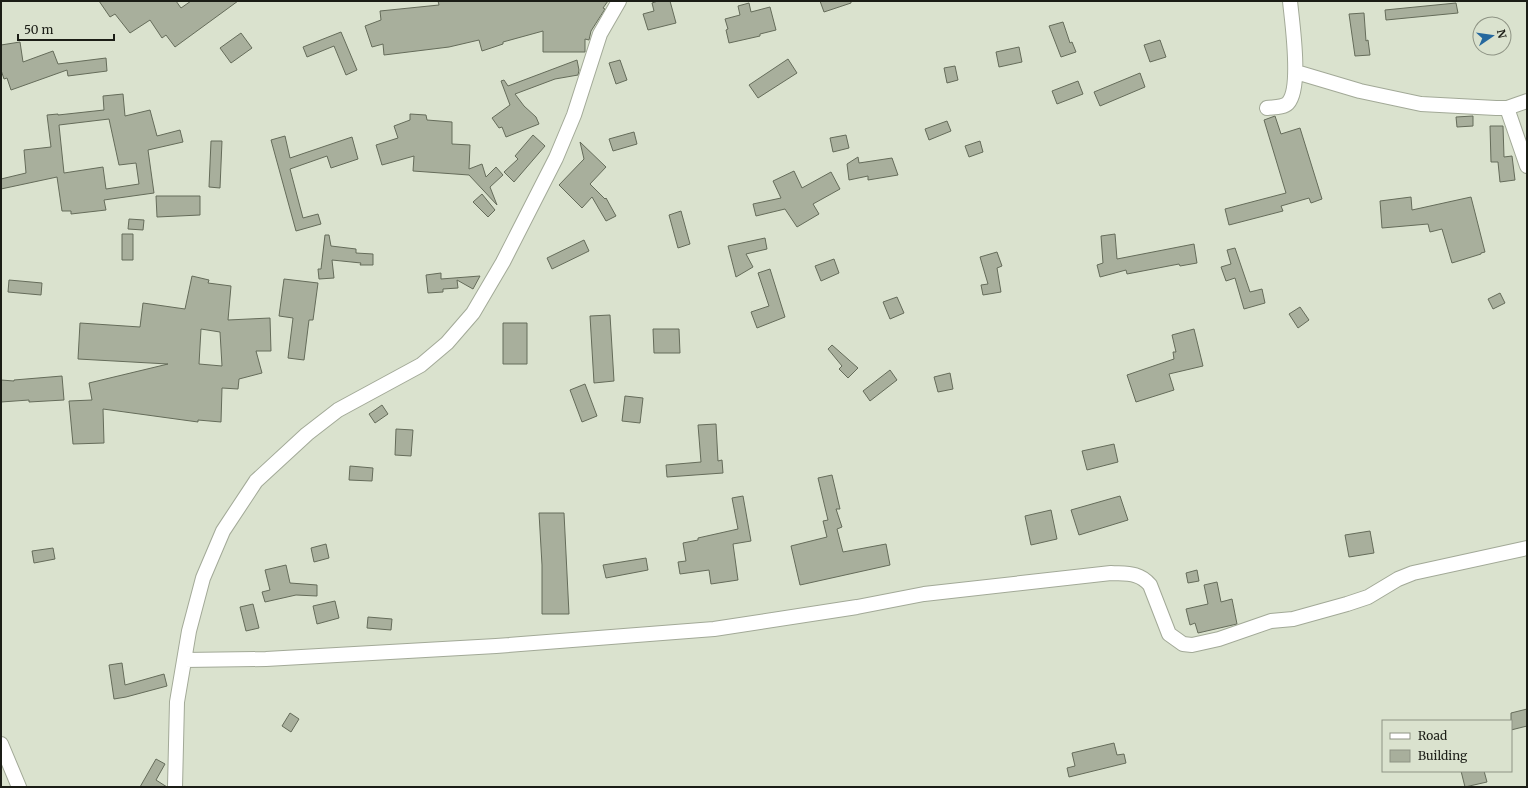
<svg xmlns="http://www.w3.org/2000/svg" width="1528" height="788" viewBox="0 0 1528 788" font-family="Merriweather,serif">
  <rect width="100%" height="100%" fill="#dae2ce"/>
  <path fill="#a8af9c" stroke="#656c5a" fill-rule="evenodd" d="M99,1H176L181,8L191,1H238L175,47L166,35L162,38L150,20L130,33L115,14L110,17Z
    M438,1H608L603,8L605,9L591,31L589,40L585,39V52H543V31L503,42V44L482,51L479,40L449,47L384,55L383,44L372,47L365,26L381,20L380,11L439,5Z
    M658,1H670L676,23L648,30L643,14L654,11L652,3Z
    M820,1H851V3L824,12Z
    M749,3L751,12L770,7L776,30L760,34V36L729,43L726,30L728,29L725,19L740,15L738,6Z
    M1456,3L1458,13L1386,20L1385,10Z
    M1364,13L1366,41L1368,40L1370,55L1355,56L1349,14Z
    M1063,22L1070,43L1072,42L1076,52L1061,57L1049,26Z
    M341,32L357,70L346,75L334,46L307,57L303,47Z
    M241,33L252,48L231,63L220,48Z
    M1160,40L1166,57L1150,62L1144,45Z
    M20,42L23,62L53,51L58,64L106,58L107,71L68,76L67,70L11,90L7,78L4,79L1,70V45Z
    M1019,47L1022,62L999,67L996,52Z
    M788,59L797,73L758,98L749,85Z
    M577,60L579,70L578,75L555,79L515,94L524,106L536,117L539,124L506,137L502,127L499,128L492,118L510,105L501,81L504,80L508,86Z
    M620,60L627,80L616,84L609,63Z
    M955,66L958,80L947,83L944,68Z
    M1140,73L1145,87L1100,106L1094,92Z
    M1078,81L1083,94L1057,104L1052,91Z
    M123,94L125,116L150,110L157,136L180,130L183,142L148,150L154,193L104,200L106,210L71,214V211H62L57,177L1,189V179L26,173L24,150L51,147L47,115L58,114V115L104,110L103,96ZM109,119L119,165L136,163L139,184L106,189L103,167L64,173L59,125Z
    M410,114L426,115L427,120L452,122V144L470,145L469,169L482,164L486,177L496,167L503,175L490,187L497,205L469,175L413,171L414,156L382,165L376,145L398,138L394,126L410,120Z
    M1275,116L1281,134L1300,128L1322,199L1311,203L1309,198L1281,206L1283,211L1229,225L1225,209L1286,193L1264,120Z
    M1473,116V126L1457,127L1456,117Z
    M947,121L951,131L929,140L925,129Z
    M1490,126H1503L1504,157L1512,156L1515,180L1500,182L1498,162H1491Z
    M634,132L637,144L613,151L609,139Z
    M533,135L545,146L514,182L504,172L518,159L515,156Z
    M846,135L849,148L833,152L830,138Z
    M285,136L290,158L352,137L358,159L331,168L327,156L290,169L303,218L318,214L321,224L296,231L271,140Z
    M211,141H222L220,188L209,187Z
    M980,141L983,152L969,157L965,146Z
    M580,142L606,167L590,184L605,199L606,198L616,216L606,221L592,197L582,208L559,185L584,159Z
    M858,157L859,163L892,158L898,175L868,180V176L849,180L847,164Z
    M794,171L802,188L831,172L840,189L813,204L819,214L797,227L785,209L756,216L753,204L781,198L773,181Z
    M482,194L495,210L488,217L473,202Z
    M156,196H200V215L157,217Z
    M1411,197L1412,210L1471,197L1485,252L1481,253V254L1452,263L1442,229L1430,232L1428,224L1382,228L1380,201Z
    M681,211L690,244L678,248L669,215Z
    M129,219L144,220L143,230L128,229Z
    M122,234H133V260H122Z
    M1115,234L1117,259L1194,244L1197,263L1180,266L1179,264L1127,274L1126,270L1100,277L1097,265L1103,263L1101,236Z
    M325,235H329L331,246L356,249V253L373,254V265H360L361,263L332,260L334,278L319,279L318,269H321Z
    M765,238L767,249L746,254L753,267L736,277L728,246Z
    M584,240L589,251L552,269L547,258Z
    M1235,248L1250,292L1262,289L1265,303L1244,309L1235,278L1226,281L1221,267L1231,264L1227,250Z
    M997,252L1002,266L997,268L1001,292L983,295L981,285L988,284L980,257Z
    M834,259L839,273L821,281L815,266Z
    M770,269L785,317L757,328L751,312L769,306L758,273Z
    M441,273V279L480,276L473,289L457,280L458,288L443,289V292L428,293L426,275Z
    M192,276L209,280L208,283L231,286L228,320L270,318L271,351H256L262,373L239,379L238,389L222,388L221,422L198,420V422L103,409L104,443L73,444L69,401L92,400L89,383L168,364L78,359L80,323L140,327L143,303L185,309ZM201,329L220,332L222,366L199,364Z
    M284,279L318,283L313,320H309L304,360L288,358L293,318L279,316Z
    M9,280L42,283L41,295L8,292Z
    M1500,293L1505,303L1493,309L1488,299Z
    M897,297L904,313L890,319L883,302Z
    M1300,307L1309,320L1298,328L1289,314Z
    M610,315L614,381L594,383L590,316Z
    M503,323H527V364H503Z
    M653,329H679L680,353H654Z
    M1194,329L1203,366L1169,374L1174,390L1136,402L1127,375L1174,359L1173,352H1176L1172,335Z
    M832,345L858,368L848,378L839,369L842,366L828,349Z
    M890,370L897,380L870,401L863,391Z
    M950,373L953,389L938,392L934,377Z
    M62,376L64,400L29,402V400L1,402V380L14,381V380Z
    M585,384L597,416L582,422L570,390Z
    M625,396L643,398L640,423L622,421Z
    M382,405L388,414L375,423L369,414Z
    M716,424L718,461L722,460L723,473L667,477L666,465L701,462L698,425Z
    M396,429L413,430L411,456L395,455Z
    M1114,444L1118,462L1087,470L1082,451Z
    M350,466L373,468L372,481L349,480Z
    M832,475L840,509H836L842,527L837,529L843,552L886,544L890,565L800,585L791,546L827,537L823,521L828,520L818,478Z
    M743,496L751,541L733,544L738,580L711,584L709,570L680,574L678,562L686,561L683,543L698,540V538L738,529L732,498Z
    M1120,496L1128,520L1079,535L1071,510Z
    M1051,510L1057,539L1031,545L1025,516Z
    M539,513H564L569,614H542V565Z
    M1370,531L1374,553L1349,557L1345,535Z
    M326,544L329,558L314,562L311,548Z
    M53,548L55,559L34,563L32,551Z
    M646,558L648,570L606,578L603,565Z
    M286,565L290,583L317,585V596L296,595L265,602L262,592L270,590L265,570Z
    M1197,570L1199,581L1188,583L1186,573Z
    M1217,582L1221,602L1232,599L1237,624L1198,633L1195,623L1190,625L1186,609L1208,604L1204,585Z
    M335,601L339,618L317,624L313,606Z
    M253,604L259,628L246,631L240,607Z
    M368,617L392,619L391,630L367,628Z
    M122,663L125,685L164,674L167,686L126,697L114,699L109,665Z
    M1527,709V726L1511,730V713Z
    M290,713L299,719L291,732L282,726Z
    M1114,743L1117,755L1124,754L1126,763L1069,777L1067,768L1075,766L1072,753Z
    M156,759L165,764L156,780L167,787H140Z
    M1461,771H1484L1487,782L1465,787Z"/>
  <g fill="none" stroke-linecap="round" stroke-linejoin="round">
    <g stroke="#a2a997" stroke-width="16">
      <path id="minor" d="M1296,72L1360,91L1421,104L1496,108H1507L1527,101
        M1267,108C1273,107 1283,108 1288,103C1302,88 1292,22 1290,1
        M1507,108L1527,166
        M184,660L266,659L496,646L714,629L857,607L924,594L1111,573C1127,574 1139,572 1150,585L1169,634L1183,644L1192,645L1219,639L1271,621L1293,619L1347,604L1368,597L1398,579L1413,573L1527,548
        M1,744L19,787
        M175,787L177,702L189,631L203,578L223,531L256,481L307,434L338,410L421,365L447,343L473,313L503,262L556,158L574,115L600,34L619,1"/>
    </g>
    <use href="#minor" stroke="#fff" stroke-width="14"/>
  </g>
  <rect width="1528" height="788" fill="none" stroke="#1b1d16" stroke-width="4"/>
  <rect x="1382" y="720" width="130" height="52" fill="#dae2ce" stroke="#8e9384"/>
  <rect x="1390" y="733" width="20" height="6" fill="#ffffff" stroke="#8e9384"/>
  <text x="1418" y="740" font-size="12" fill="#1b1d16">Road</text>
  <rect x="1390" y="750" width="20" height="12" fill="#a8af9c" stroke="#8e9384"/>
  <text x="1418" y="760" font-size="12" fill="#1b1d16">Building</text>
  <g transform="translate(1492 36) rotate(77)"><circle r="19" fill="#dae2ce" stroke="#8e9384"/>
  <path d="M0-3L7 15L0 10L-7 15Z" fill="#25689e"/>
  <text y="-6" font-size="11" font-weight="bold" text-anchor="middle" fill="#1b1d16">N</text>
  </g>
  <path d="M18 34v6h96v-6" fill="none" stroke="#1b1d16" stroke-width="2"/>
  <text x="24" y="34" font-size="12" fill="#1b1d16" stroke="#dae2ce" stroke-width="3" paint-order="stroke">50 m</text>
</svg>
